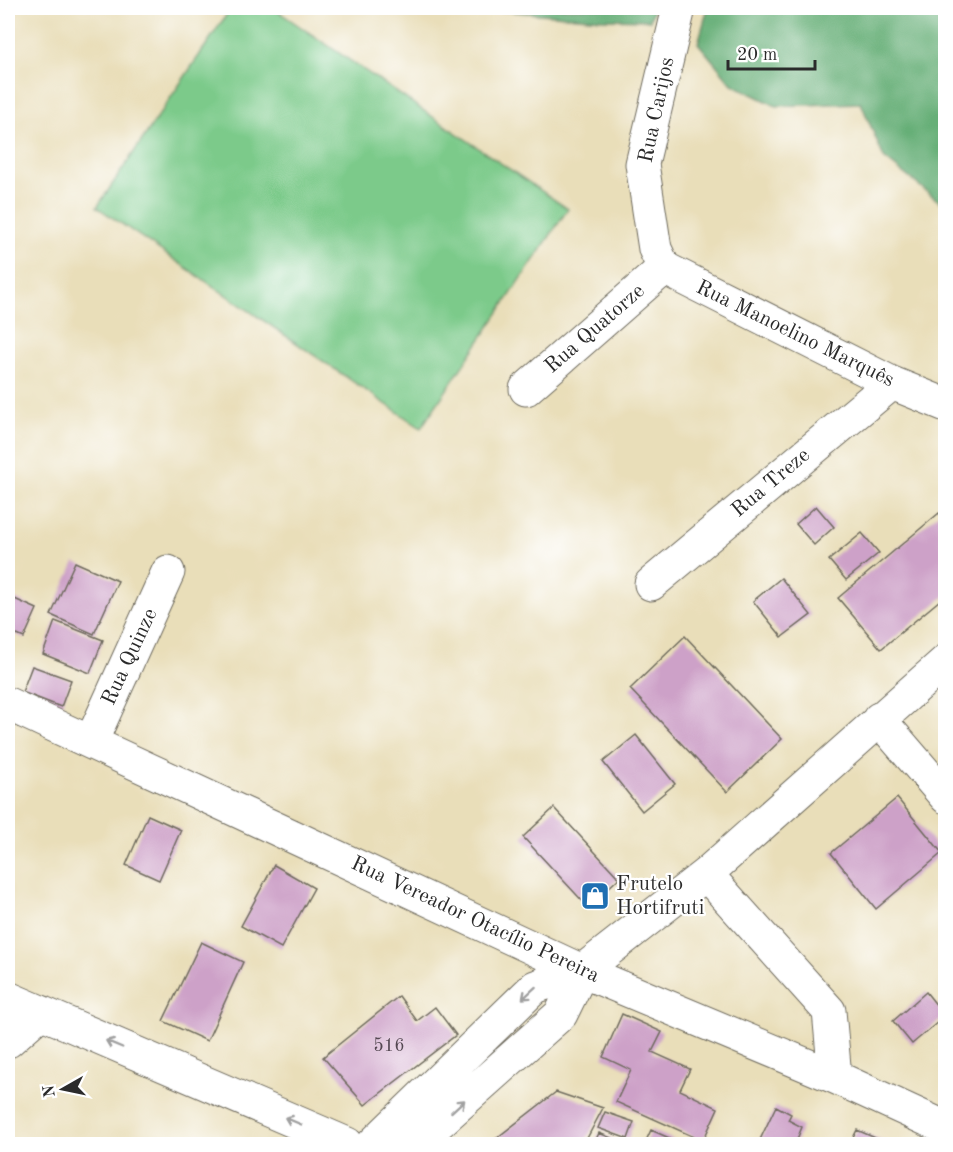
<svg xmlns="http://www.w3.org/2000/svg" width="953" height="1152" viewBox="0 0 953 1152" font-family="'Old Standard TT',serif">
  <rect width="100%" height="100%" fill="#fff"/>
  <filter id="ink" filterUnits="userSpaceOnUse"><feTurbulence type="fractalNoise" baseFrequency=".0167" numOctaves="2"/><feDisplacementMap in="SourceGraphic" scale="12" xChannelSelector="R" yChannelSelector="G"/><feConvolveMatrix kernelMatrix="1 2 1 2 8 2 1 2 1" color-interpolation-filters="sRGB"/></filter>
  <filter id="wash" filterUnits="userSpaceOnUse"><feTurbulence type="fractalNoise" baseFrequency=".008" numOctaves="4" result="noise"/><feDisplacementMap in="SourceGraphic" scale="24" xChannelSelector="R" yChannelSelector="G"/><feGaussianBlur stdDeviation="1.35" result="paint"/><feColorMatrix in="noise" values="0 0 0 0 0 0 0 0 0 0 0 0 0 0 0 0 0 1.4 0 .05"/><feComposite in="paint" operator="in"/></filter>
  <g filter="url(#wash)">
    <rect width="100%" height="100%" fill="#e9deb9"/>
    <path fill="#7cca8a" stroke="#547a5a" stroke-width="1.5" d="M231,8H273L568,209L421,428L97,207Z"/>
    <path fill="#65ae76" stroke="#486c50" stroke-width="1.5" d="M465,8H654L650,20L603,19Z
      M708,8H945V206L884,158L861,103L776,106L732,84L698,43Z"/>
    <g id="blocks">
      <path fill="#cda1c8" d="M816,506L834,527L814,545L796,524Z
        M939,513L946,522V595L881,649L838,598Z
        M862,533L879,553L846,580L829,560Z
        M75,562L118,581L94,634L51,615Z
        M781,578L811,615L782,637L753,601Z
        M8,596L37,609L24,638L8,631Z
        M55,621L103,640L90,673L43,654Z
        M685,636L782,739L727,792L630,689Z
        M32,666L71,680L61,707L22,692Z
        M636,735L675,784L642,811L603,762Z
        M897,798L942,853L876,909L831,853Z
        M554,808L619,878L588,907L523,837Z
        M148,815L181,830L159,880L126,865Z
        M274,865L314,888L281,948L241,926Z
        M201,942L243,962L207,1041L163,1021Z
        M926,992L945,1016L912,1044L893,1021Z
        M399,996L417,1021L435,1007L456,1035L365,1105L323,1057Z
        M622,1014L662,1032L652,1052L690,1069L680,1090L718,1108L703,1141L616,1102L631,1070L603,1057Z
        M556,1092L603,1108L584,1144H489Z
        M776,1106L791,1114L788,1120L802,1127L795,1144H758Z
        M605,1112L634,1122L628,1139L598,1128Z
        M651,1130L683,1144H648L645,1143Z
        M857,1130L889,1144H850Z
        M599,1133L626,1144H594Z"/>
    </g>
  </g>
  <g filter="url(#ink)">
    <use href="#blocks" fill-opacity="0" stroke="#6e6a5d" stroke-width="1.5"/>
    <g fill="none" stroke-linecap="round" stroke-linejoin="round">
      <g stroke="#6e6a5d" stroke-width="35">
        <path id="minor" d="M679,8L642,164L655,249L664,268L892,383L946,405
          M526,389L664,268
          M651,584L892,383
          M8,704L582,971L835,1077L946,1128
          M879,719L946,797
          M91,742L168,572
          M706,874L829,1011L835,1077
          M8,998L347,1144
          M8,1041L41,1012
          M373,1144L535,987L582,971L706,874L946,661
          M415,1144L561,1014L582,971"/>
      </g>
      <use href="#minor" stroke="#fff" stroke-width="33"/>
    </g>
    <defs><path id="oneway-shaft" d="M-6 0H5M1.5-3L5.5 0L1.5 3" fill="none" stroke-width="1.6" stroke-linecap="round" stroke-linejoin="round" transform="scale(1.5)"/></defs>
    <g stroke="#a0a0a0">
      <use href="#oneway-shaft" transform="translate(529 993) rotate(138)"/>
      <use href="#oneway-shaft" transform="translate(114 1044) rotate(-157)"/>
      <use href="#oneway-shaft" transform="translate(458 1106) rotate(-42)"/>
      <use href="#oneway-shaft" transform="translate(293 1121) rotate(-157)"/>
    </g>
  </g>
  <defs>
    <g id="shop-square" transform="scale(1.5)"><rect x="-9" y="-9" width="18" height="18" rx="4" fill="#1f6fb2" stroke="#fff"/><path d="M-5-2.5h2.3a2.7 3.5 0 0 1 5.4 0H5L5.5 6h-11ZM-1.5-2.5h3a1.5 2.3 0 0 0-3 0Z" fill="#fff"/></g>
  </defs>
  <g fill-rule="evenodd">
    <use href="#shop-square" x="595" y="896"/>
  </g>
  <g text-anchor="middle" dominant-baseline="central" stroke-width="4.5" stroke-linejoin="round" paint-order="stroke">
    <g font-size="18" fill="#544852">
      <text x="389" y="1046">516</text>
    </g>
    <g font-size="21" fill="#2b2b2b" stroke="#fff">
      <text transform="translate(657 110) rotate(-78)">Rua Carijos</text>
      <text transform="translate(595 329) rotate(-41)">Rua Quatorze</text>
      <text transform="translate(795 334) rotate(26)">Rua Manoelino Marquês</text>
      <text transform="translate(771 483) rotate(-40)">Rua Treze</text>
      <text transform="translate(130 657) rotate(-65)">Rua Quinze</text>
      <text transform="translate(475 920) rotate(25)">Rua Vereador Otacílio Pereira</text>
    </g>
    <g font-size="21" fill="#2b2b2b" stroke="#fff" text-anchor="start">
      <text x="616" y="884">Frutelo<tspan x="616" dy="24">Hortifruti</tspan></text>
    </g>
  </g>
  <rect width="953" height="1152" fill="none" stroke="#fff" stroke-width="30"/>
  <g transform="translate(63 1089) rotate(261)" stroke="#ffffff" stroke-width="4.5" paint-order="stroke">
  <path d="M0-4.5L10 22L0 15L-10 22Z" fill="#2b2b2b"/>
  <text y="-9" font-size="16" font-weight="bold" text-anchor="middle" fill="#2b2b2b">N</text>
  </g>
  <path d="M728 60v9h87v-9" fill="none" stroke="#2b2b2b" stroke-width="3"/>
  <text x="737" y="60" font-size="18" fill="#2b2b2b" stroke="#ffffff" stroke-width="4.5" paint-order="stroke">20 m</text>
</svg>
